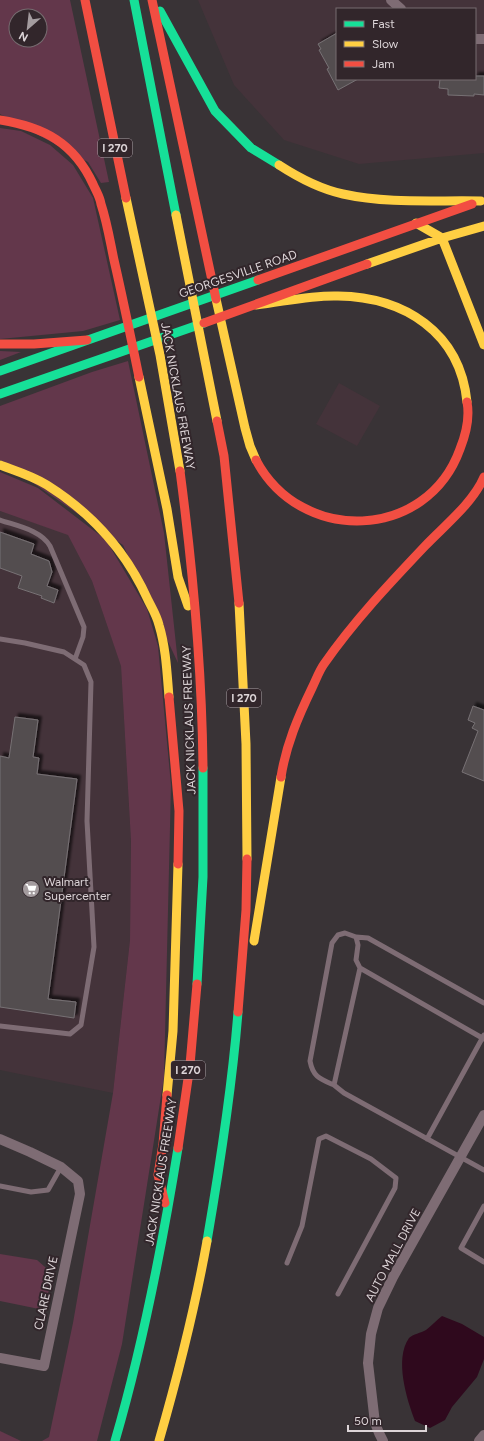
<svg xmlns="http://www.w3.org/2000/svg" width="484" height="1441" viewBox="0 0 484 1441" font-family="Figtree,sans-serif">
  <defs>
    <filter id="shadow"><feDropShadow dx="3.5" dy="-3.5" stdDeviation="1" flood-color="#0009"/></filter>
  </defs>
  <rect width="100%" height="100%" fill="#393336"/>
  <path fill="#44333a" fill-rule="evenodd" d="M198,0H484V153L359,164L284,140L234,85ZM337,9H475V79H337Z
    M339,383L380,406L357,446L316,424Z
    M0,511L68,534L92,581L121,665L131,841L130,940L113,1093L0,1070Z"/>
  <path fill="#63374b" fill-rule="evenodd" d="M0,0H70L109,182L101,183L88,162L0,114ZM16,16H40V40H16Z
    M0,128L21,131L50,145L73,165L93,198L120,320L83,331L0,339Z
    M0,351L21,352L0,360Z
    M128,361L164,533L178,663L123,545L0,460V406L92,372Z
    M0,472L38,488L106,540L147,609L158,646L171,785L164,1077L122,1344L97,1441H42L49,1437L73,1323L113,1093L130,940L131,841L121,666L92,581L68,535L0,511Z
    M0,1254L37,1260L53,1274L44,1310L0,1301Z
    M0,1431L21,1441H0Z"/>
  <path fill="#2f091d" d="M442,1316L462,1324L484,1337V1359L477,1377L452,1407L445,1420L430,1428L415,1421C407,1400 394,1359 409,1338C413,1334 421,1333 426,1330C431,1326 437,1320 442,1316Z"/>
  <path fill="#534e50" stroke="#777174" filter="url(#shadow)" d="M337,33V79H358L338,90L327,69L329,68L319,50L321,49L318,44Z
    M475,76H484V95L474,94V96L448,95V89L439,88L440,79H475Z
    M0,532L34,544L31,554L49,561L52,572L47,586L58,590L54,603L41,598L42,596L18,588L22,576L0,568Z
    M473,706L484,710V781L462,772L478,731L472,728L475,723L468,720Z
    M15,717L38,720L33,757L39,758L37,774L77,779L48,999L76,1002L74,1018L0,1007V756L9,758Z"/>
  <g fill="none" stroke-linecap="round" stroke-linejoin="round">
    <path stroke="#7e6c74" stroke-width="5" d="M0,520C17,526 41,530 50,546L84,627L83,637L75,659
      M0,639L25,643L64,652L84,665L91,682L87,821L94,947L81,1025L70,1034L0,1026
      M356,937L368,938L484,1003
      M484,1039L360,968L334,1085L344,1093L484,1170
      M334,1085C320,1079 313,1077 310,1061L332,943L338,935L345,933L356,937L358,945L356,960L360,968
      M427,1139L484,1035
      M0,1186L31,1192L48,1190L61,1167
      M484,1206L461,1248L484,1262
      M287,1263L302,1226L319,1139L326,1136L371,1159L396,1178L395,1188L338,1294"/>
    <path stroke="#7e6c74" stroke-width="10" d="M391,0L401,9
      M475,39H484
      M0,1139L30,1152L61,1167L78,1181L80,1194L44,1366L0,1358
      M383,1441L379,1433L375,1423L368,1363L371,1334L378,1308L393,1277L484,1115
      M479,1441L484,1435"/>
    <path stroke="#16e098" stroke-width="9" d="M134,0L176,215
      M160,11L215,111L251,148L279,165
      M0,371L258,280
      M0,394L204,323
      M197,984L203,877V768
      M207,1241C220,1165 232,1089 238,1012
      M115,1441C143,1345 162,1247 178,1148"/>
    <path stroke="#ffcf43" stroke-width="9" d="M279,165C299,178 320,189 343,194C388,204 436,200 481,201
      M126,198L160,355L180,471
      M176,215L217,421
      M416,223L442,238L484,345
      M367,264L442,238L484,226
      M216,299L245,428L250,446L256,460
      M256,305C283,302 310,295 338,296C404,297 460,332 467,402
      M139,377L167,509L178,577L188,606
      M0,465C16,471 33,476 47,485C93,514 126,551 148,600C152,608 157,616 159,625C166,648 167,673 169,697
      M239,603L246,744L247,859
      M254,941L281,777
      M167,1095L173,1031L178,864
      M159,1441C178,1375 195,1308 207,1241"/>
    <path stroke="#f24e42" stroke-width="9" d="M85,0L126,198
      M152,0L216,299
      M0,120C44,127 74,143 93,184C96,191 100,197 101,204C107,222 110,241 114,260C123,299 131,338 139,377
      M258,280L472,204
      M204,323L367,264
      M0,344H34L87,340
      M217,421L224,456L239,603
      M256,460C301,545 427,541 460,449C466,434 470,418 467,402
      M180,471C193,570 202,669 203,768
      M169,697L179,811L178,864
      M281,777C286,745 298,717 312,688C316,680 319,671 324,664C354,621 389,584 425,546C444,526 473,503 484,477
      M238,1012L246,910L247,859
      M178,1148L190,1065L197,984
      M165,1203L158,1175L163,1144L167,1095"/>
  </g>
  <defs>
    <g id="supermarket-disc" transform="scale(0.9)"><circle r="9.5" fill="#a49c9f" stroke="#32262b"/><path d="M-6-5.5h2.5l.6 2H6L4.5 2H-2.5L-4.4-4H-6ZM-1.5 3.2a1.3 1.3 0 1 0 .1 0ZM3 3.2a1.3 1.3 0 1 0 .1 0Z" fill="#fff"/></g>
  </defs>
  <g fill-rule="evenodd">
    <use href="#supermarket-disc" x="31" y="889"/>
  </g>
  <g text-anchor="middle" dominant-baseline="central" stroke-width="4" stroke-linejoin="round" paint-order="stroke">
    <g fill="#32262b" stroke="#aaa0a4" stroke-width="1">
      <rect x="98" y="139" width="34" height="18" rx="3"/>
      <rect x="227" y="689" width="34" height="18" rx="3"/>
      <rect x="171" y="1061" width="34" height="18" rx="3"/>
    </g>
    <g font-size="11" font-weight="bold" fill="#ddd5d8">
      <text x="115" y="148">I 270</text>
      <text x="244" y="698">I 270</text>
      <text x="188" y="1070">I 270</text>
    </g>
    <g font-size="12" fill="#ddd5d8" stroke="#32262b">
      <text transform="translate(238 274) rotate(-19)">GEORGESVILLE ROAD</text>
      <text transform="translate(178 396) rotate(80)">JACK NICKLAUS FREEWAY</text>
      <text transform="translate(189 720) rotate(-92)">JACK NICKLAUS FREEWAY</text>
      <text transform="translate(161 1172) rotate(-81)">JACK NICKLAUS FREEWAY</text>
      <text transform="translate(393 1255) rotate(-62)">AUTO MALL DRIVE</text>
      <text transform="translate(46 1293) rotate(-78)">CLARE DRIVE</text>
    </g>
    <g font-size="12" fill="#ddd5d8" stroke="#32262b" text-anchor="start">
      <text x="44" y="882">Walmart<tspan x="44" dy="14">Supercenter</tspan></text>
    </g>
  </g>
  <rect x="336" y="8" width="140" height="72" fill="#32262b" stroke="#766c70"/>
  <rect x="344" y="21" width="20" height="6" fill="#16e098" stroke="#766c70"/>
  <text x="372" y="28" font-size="12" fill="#ddd5d8">Fast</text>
  <rect x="344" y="41" width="20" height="6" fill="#ffcf43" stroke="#766c70"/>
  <text x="372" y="48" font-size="12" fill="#ddd5d8">Slow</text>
  <rect x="344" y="61" width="20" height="6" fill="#f24e42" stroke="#766c70"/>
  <text x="372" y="68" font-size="12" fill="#ddd5d8">Jam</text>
  <g transform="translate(28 28) rotate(208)"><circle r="19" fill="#32262b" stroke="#766c70"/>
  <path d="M0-3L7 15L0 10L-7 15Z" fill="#a49c9f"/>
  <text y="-6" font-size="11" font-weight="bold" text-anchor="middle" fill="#ddd5d8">N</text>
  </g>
  <path d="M348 1425v6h78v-6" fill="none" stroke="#ddd5d8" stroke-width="2"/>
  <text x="354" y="1425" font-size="12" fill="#ddd5d8" stroke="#32262b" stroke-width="3" paint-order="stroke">50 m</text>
</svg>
